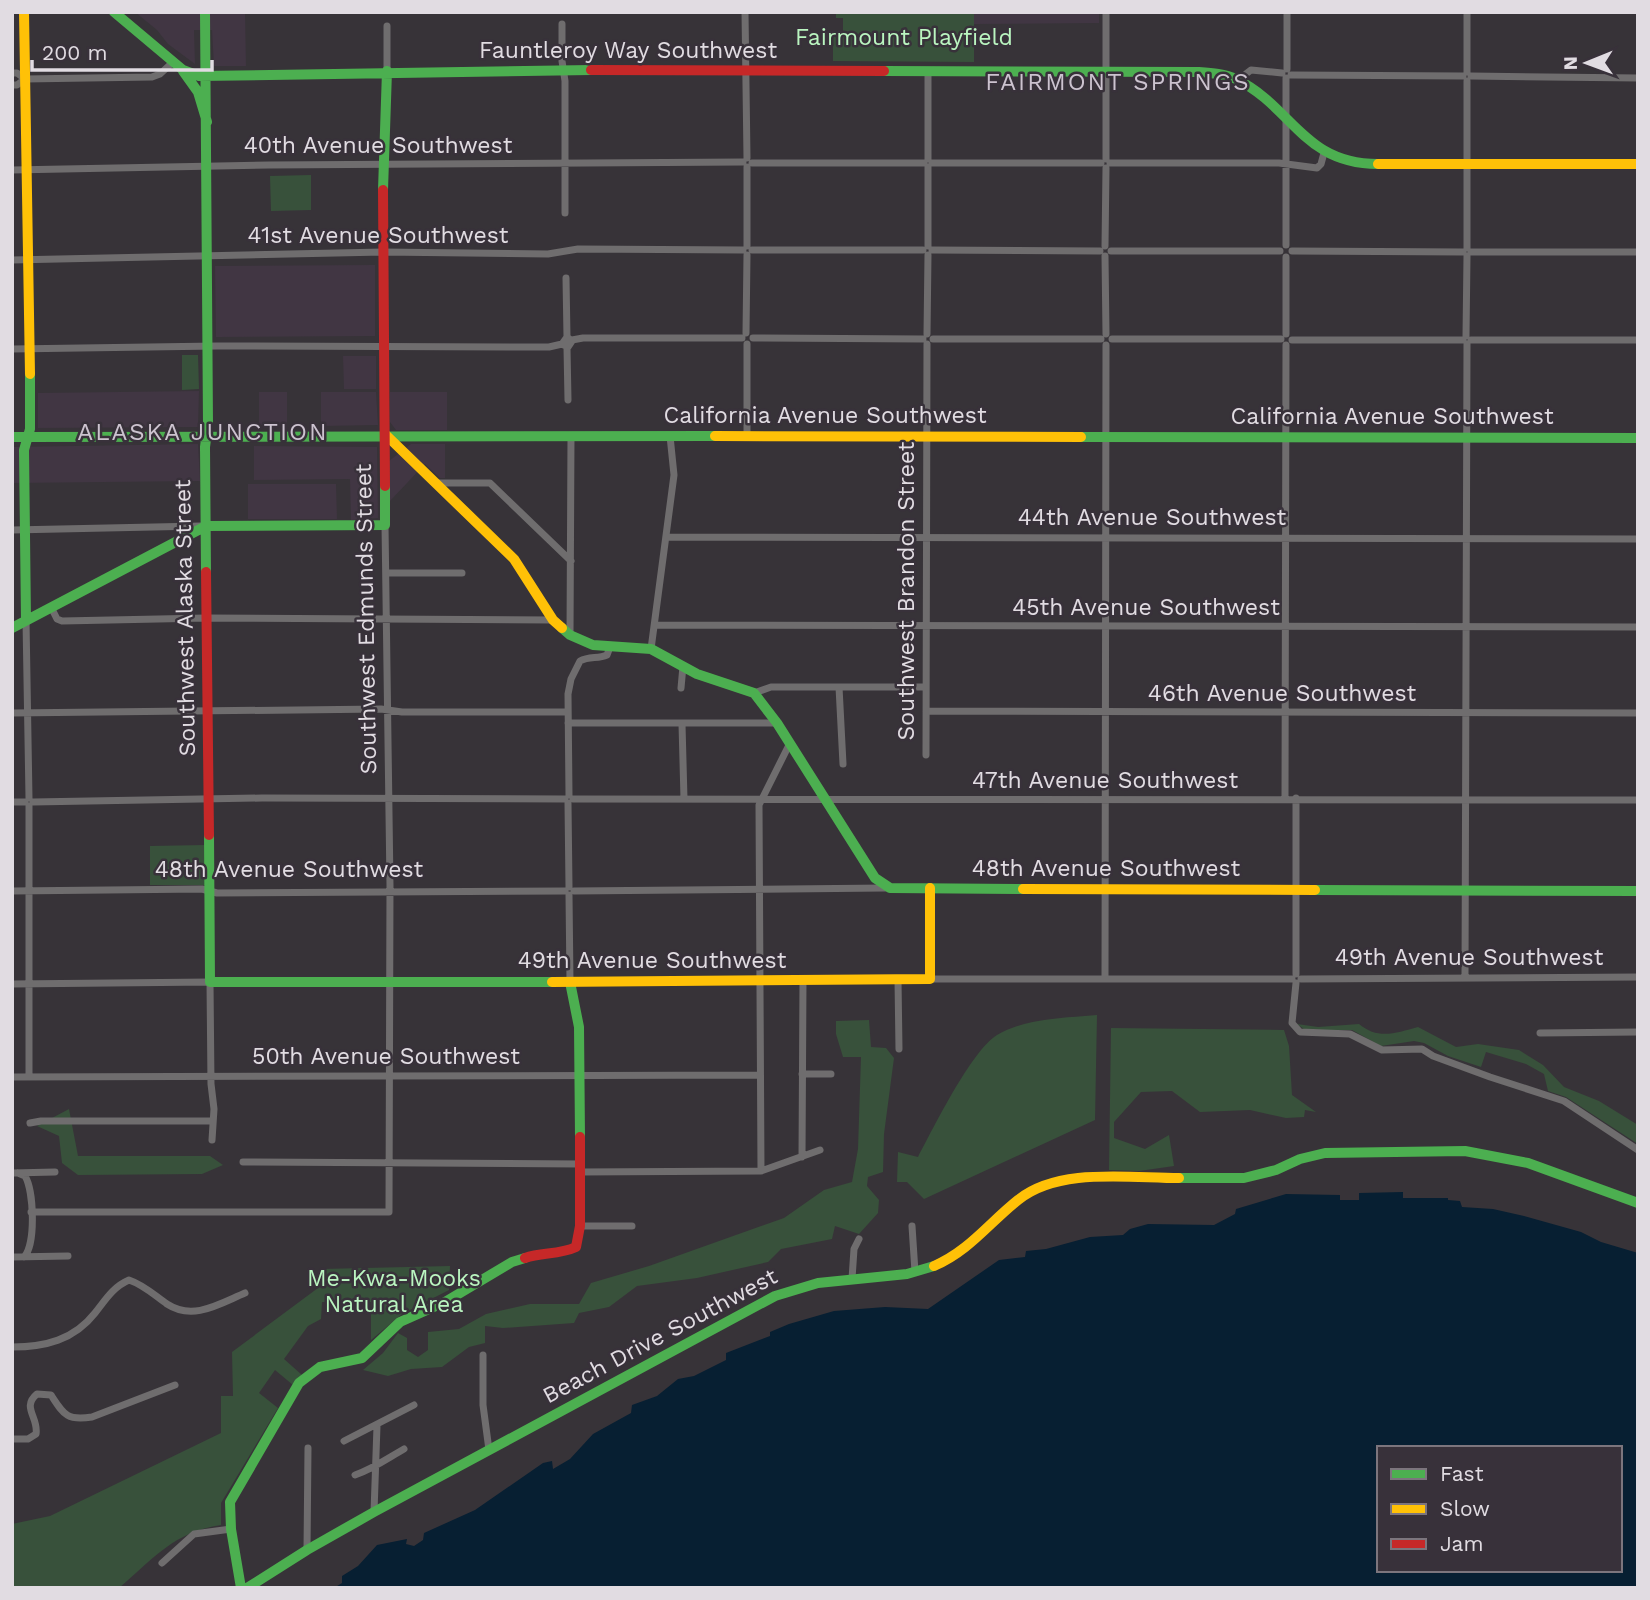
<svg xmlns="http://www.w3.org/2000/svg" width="1650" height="1600" viewBox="0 0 1650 1600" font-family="'Work Sans',sans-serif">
  <rect width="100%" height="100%" fill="#373338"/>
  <path fill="#413643" d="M135,12H245L246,66H214L212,30H194L195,64L168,44L157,30Z
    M974,12H1099V23L974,24Z
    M375,265V336L216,337L215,266Z
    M376,356V389H344L343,356Z
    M199,391L198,427L38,428V393Z
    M259,392H287V425H259Z
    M321,392H376L378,425L321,426Z
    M390,392H447V430H396L390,422Z
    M198,444L200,481L12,483V447Z
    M411,444H445V478H440L425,464L390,501L389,461Z
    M254,446L377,447L378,518L351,520L350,479L254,480Z
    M248,484H336L337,519H248Z"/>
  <path fill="#38513b" d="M836,12H974V62L833,61V35H843V18H836Z
    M311,175V210L271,211L270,176Z
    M182,355H198L199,389L182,390Z
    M205,845L206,885H150V846Z
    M1097,1015L1095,1120L924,1199L907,1182H897L898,1152L918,1157C933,1129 971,1051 997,1035C1026,1018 1064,1018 1097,1015Z
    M869,1020L871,1047L886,1048L894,1058L884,1134L883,1172L868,1177L867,1186L879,1200L878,1213L859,1234L835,1226L832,1239L781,1249L768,1262L697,1278L637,1286L609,1307L579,1313L574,1323L503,1328L485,1326V1343L469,1347L442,1367L411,1369L388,1376L363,1370L383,1353L398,1333L407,1338V1350L418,1357L428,1350V1332L459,1329L486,1314L530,1304H579L591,1283L649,1266L784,1218L824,1190L852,1182L858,1149L861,1057H843L836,1034V1021Z
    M1297,1024L1318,1027L1359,1024C1378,1040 1396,1033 1418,1027L1456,1047L1478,1044L1519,1050L1543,1065L1564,1087L1599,1101L1638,1125V1144L1566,1097L1548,1091L1544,1074L1526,1064L1486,1052L1481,1067L1448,1056L1424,1043L1414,1041L1381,1046L1352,1030H1305Z
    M1111,1028L1284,1030L1289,1046L1292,1095L1316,1112L1305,1110L1304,1117L1286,1118L1250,1110L1200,1112L1172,1091L1141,1092L1114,1122V1138L1145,1149L1169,1135L1174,1166L1139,1171L1109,1170Z
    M69,1109L78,1156H210L223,1165L202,1174L78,1175L62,1163L59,1136L37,1126Z
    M450,1266L449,1290L402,1314L371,1340V1302H322L321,1319L308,1326L284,1359L302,1375L293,1385L275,1370L259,1393L278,1408L221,1503V1525C174,1532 154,1558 119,1588H12V1524L50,1516L221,1433V1396H233L232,1352L322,1285V1269Z"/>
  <path fill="#071f32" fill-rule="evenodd" d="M1403,1192V1198H1448V1200L1460,1201L1462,1207L1493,1209L1524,1216L1581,1232L1601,1242L1638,1253V1588H334L342,1583V1576L358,1566L377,1545L407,1539L406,1544L414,1546L423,1540L424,1533L475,1510L543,1463L552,1461L553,1469L570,1459L593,1434L631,1413L632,1405L657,1396L678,1379L694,1376L726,1360V1353L770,1336V1332L789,1324L834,1311L885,1307L928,1309L999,1260L1025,1257L1026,1251L1046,1249L1090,1237L1123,1235L1130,1229L1148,1224L1214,1225L1235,1214L1236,1209L1286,1194L1340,1195V1200H1359V1193ZM1379,1448H1620V1570H1379Z"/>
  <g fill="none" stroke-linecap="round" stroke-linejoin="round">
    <path stroke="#6f6d6e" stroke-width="7" d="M745,12L747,158
      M562,24V61L565,81V213
      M387,26V71
      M1287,69V12
      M928,72V159
      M1467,72V12
      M12,73H17L25,79L152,77L160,74L173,62
      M1291,75L1463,76
      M1471,76L1638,78
      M1238,80L1251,70L1282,73
      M12,85H17L25,79
      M1106,159V12
      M752,163H924
      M932,163H1101
      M1110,163H1279L1317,168L1321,164L1324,153
      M747,167V246
      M12,170L269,165L743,162
      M1286,245V78
      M928,246V167
      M1105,246L1106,168
      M1467,248V81
      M752,250H923
      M932,250L1100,251
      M1111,251H1280
      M1292,251L1463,252
      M1471,252H1638
      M1105,256L1106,334
      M12,260L383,252L548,254L578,249L743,250
      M566,278L567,337L562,344L568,347L572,341L567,337
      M746,333L747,255
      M927,334L928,255
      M1286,334V257
      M1466,336L1467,256
      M753,338L923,339
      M933,339H1101
      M1112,339H1281
      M572,340L583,338H742
      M1292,340H1463
      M1471,340H1638
      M567,348L568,400
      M12,349L217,346L549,347L562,344
      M747,436V344
      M436,483H490L571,561
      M12,530L201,526
      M666,537L1638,539
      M387,573H462
      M51,607L57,619L62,621L206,618L553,620
      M26,620L29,798
      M655,625L1638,627
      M570,635L571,436
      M651,649L674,475L670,436
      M839,687L843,764
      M681,688L683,666
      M754,693L771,687H926
      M926,711L1638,713
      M12,713L381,709L402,712H568
      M568,723H777
      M682,724L684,799
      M926,755L927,344
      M569,795L568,694L571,679L580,661C589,656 598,659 607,655L610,647
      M1285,798L1286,345
      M1296,798V974
      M573,799L1638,800
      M12,802H25
      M33,802L262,798L565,799
      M568,803L569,887
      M29,806V1077
      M12,891L202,889L217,893L565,891
      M574,891L885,888
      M569,895L570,982
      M1105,978L1106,345
      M1465,978L1467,344
      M930,979H1292
      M1301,979L1638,977
      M898,980L899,1049
      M1296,983L1292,1023L1300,1032L1350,1034L1382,1050L1422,1049L1433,1056L1490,1077L1564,1101L1638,1150
      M12,984L210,982L211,1084L214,1109L212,1140
      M1540,1033L1638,1032
      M802,1074H831
      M12,1077L760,1075
      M30,1123L41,1121H213
      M802,1157L803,980
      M243,1162L580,1164
      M761,1171L759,805L790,743
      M580,1172L761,1171L820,1150
      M12,1173L55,1172
      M18,1173L25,1176C34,1191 36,1245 24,1257
      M31,1212H389L390,885L385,525
      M580,1226H632
      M912,1226L915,1272
      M12,1257L68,1256
      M852,1279L854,1249L859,1239
      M12,1347C45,1347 74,1340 95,1313C106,1299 113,1287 129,1280C144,1285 154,1295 167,1304C193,1321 219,1304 245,1293
      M483,1355V1405L489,1450
      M12,1439H28L36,1434C39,1418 21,1407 37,1394L51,1395C64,1415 67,1421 92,1417L175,1385
      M344,1441L414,1405
      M355,1475C373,1469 388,1458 404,1449
      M374,1512L377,1426
      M307,1550L308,1448
      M162,1563L194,1534L231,1529"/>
    <path stroke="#4caf50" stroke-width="10" d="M114,12L183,70L199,76L591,70
      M205,12L208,424L205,447L206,572
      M183,71L198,92L207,122
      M884,71L1199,72C1212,73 1225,74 1236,79C1293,107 1303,164 1378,164
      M383,190L387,71
      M12,437L715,436
      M1081,437L1638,438
      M26,620L24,450L30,429V374
      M12,628L206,526L385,525V486
      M562,628L570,635L593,645L651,649L697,674L754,693L777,723L875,878L890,888L1023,889
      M209,835L210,982H552
      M1315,890L1638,891
      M570,982L579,1027L580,1137
      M1179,1178H1244L1276,1170L1300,1159L1325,1153L1465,1151L1528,1163L1638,1203
      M241,1588L231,1529L230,1502L299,1383L320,1367L362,1358L400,1322L445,1302L512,1262L525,1258
      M247,1588L307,1550L374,1512L775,1296L818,1283L907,1274L934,1266"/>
    <path stroke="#ffc107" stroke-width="10" d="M24,12L30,374
      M1378,164H1638
      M386,435L514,559L553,620L562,628
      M715,436L1081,437
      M1023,889L1315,890
      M552,982L930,979V888
      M934,1266C969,1251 989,1223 1018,1200C1058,1167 1129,1178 1179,1178"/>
    <path stroke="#c62828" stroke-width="10" d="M591,70L884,71
      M383,190L385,486
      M206,572L209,835
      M525,1258C542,1252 559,1255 576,1247L580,1226V1137"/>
  </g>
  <g text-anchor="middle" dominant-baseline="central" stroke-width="5" stroke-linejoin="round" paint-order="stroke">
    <g font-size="23" fill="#baf5c0" stroke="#38313a">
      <text x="904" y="37">Fairmount Playfield</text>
      <text x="394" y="1278">Me-Kwa-Mooks<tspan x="394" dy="26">Natural Area</tspan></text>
    </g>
    <g font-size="23" fill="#e1dce2" stroke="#38313a">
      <text x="628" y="50">Fauntleroy Way Southwest</text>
      <text x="378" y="145">40th Avenue Southwest</text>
      <text x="378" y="235">41st Avenue Southwest</text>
      <text x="825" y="415">California Avenue Southwest</text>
      <text x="1392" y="416">California Avenue Southwest</text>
      <text x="1152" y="517">44th Avenue Southwest</text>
      <text transform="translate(906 591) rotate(-90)">Southwest Brandon Street</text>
      <text x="1146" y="607">45th Avenue Southwest</text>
      <text transform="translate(185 618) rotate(-91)">Southwest Alaska Street</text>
      <text transform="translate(366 619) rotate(-91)">Southwest Edmunds Street</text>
      <text x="1282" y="693">46th Avenue Southwest</text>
      <text x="1105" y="780">47th Avenue Southwest</text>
      <text x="1106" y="868">48th Avenue Southwest</text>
      <text x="289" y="869">48th Avenue Southwest</text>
      <text x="1469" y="957">49th Avenue Southwest</text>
      <text x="652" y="960">49th Avenue Southwest</text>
      <text x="386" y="1056">50th Avenue Southwest</text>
      <text transform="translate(660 1336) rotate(-28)">Beach Drive Southwest</text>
    </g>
    <g font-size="24" letter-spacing="2" fill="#ccc3cf" stroke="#38313a">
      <text x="1118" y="82">FAIRMONT SPRINGS</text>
      <text x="203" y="432">ALASKA JUNCTION</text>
    </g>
  </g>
  <rect width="1650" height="1600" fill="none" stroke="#e1dce2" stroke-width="28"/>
  <rect x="1377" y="1446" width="245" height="126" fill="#38313a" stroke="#7c757d" stroke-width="2"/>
  <rect x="1391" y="1469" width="35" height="10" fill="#4caf50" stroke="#7c757d" stroke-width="2"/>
  <text x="1440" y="1481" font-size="21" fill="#e1dce2">Fast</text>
  <rect x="1391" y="1504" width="35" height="10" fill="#ffc107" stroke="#7c757d" stroke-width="2"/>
  <text x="1440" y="1516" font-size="21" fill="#e1dce2">Slow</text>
  <rect x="1391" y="1539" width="35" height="10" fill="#c62828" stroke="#7c757d" stroke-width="2"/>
  <text x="1440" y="1551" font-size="21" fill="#e1dce2">Jam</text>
  <g transform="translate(1587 63) rotate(269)" stroke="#38313a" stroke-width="5" paint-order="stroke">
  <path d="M0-5L12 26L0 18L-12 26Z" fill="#e1dce2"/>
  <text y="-10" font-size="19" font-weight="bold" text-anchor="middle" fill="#e1dce2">N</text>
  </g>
  <path d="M32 60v10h180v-10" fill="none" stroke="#e1dce2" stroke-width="3.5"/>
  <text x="42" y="60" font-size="21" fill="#e1dce2" stroke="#38313a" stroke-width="5" paint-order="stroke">200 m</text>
</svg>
